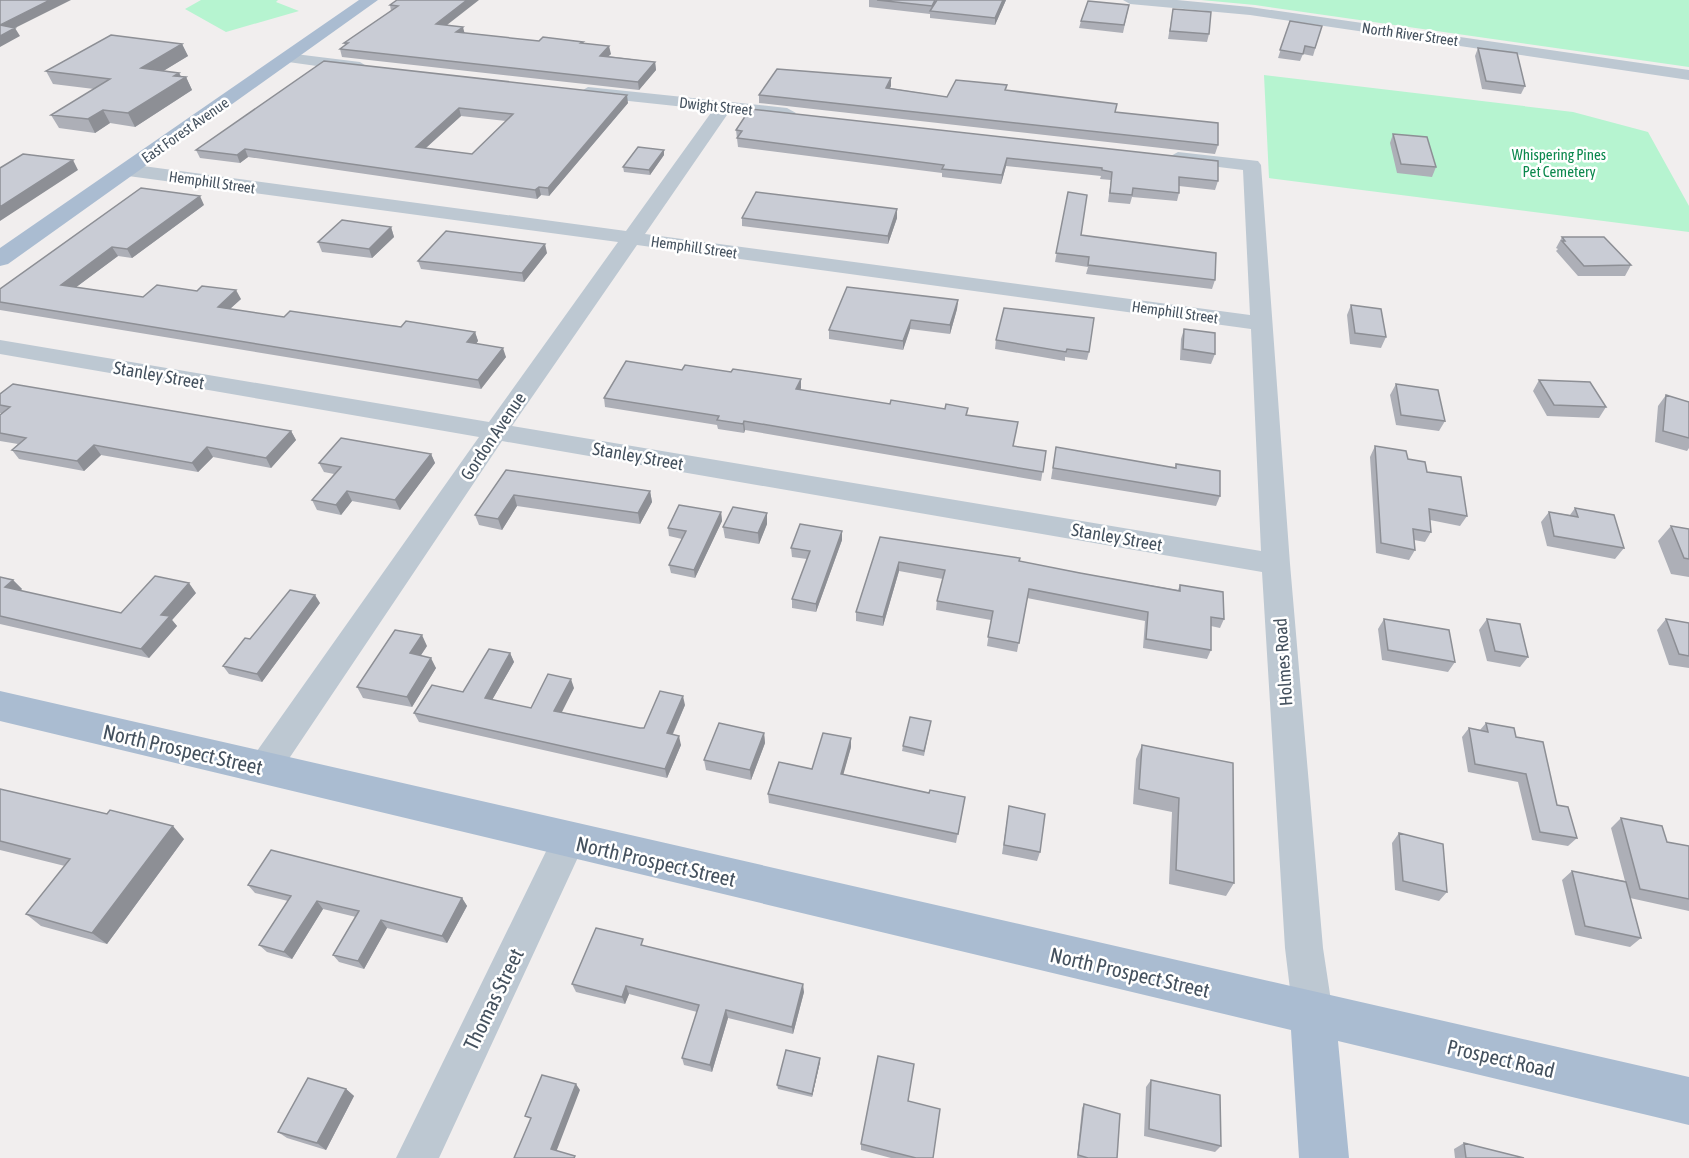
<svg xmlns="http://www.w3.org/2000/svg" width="1689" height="1158" viewBox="0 0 1689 1158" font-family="'Asap Condensed',sans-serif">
  <rect width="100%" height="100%" fill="#f1eeee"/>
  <path fill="#b6f4d0" d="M201,0H278L276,2L299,11L226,32L185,9Z
    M1201,0H1689V67L1255,5Z
    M1264,75L1573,112L1648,132L1689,206V232L1269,178Z"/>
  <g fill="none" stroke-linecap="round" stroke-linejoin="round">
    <path fill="#bdc8d2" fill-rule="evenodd" d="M1123,0H1177L1250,7L1689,70V80L1250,15L1130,4Z
      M287,53L360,62L368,67L360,72L281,61L279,58L281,55Z
      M588,87L787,108L796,113L787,118L729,112L645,234L1250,315L1243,170L1178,162L1169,157L1178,152L1258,161L1261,165L1290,564L1323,948L1333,1014L1327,1028L1313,1034L1299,1028L1293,1014L1285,948L1262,572L502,441L276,778L264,782L252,778L247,768L252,758L479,437L0,354V340L489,422L618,242L128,176L119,170L128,164L626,231L713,110L582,96L580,92ZM637,245L1251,329L1261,551L512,426Z
      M569,824L581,829L586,840L439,1158H396L557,829Z"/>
    <path fill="#aabcd1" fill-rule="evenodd" d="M359,0H378L8,264L0,266V248Z
      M0,691L1689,1077V1125L1338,1041L1349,1158H1299L1291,1030L0,721Z"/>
  </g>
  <path fill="#adafb7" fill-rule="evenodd" d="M397,0L465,33L539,41L583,44L611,54L608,56L655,62L656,70L639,90L342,57L340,49L345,45L344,43L391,11L390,5Z
    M869,0H1006L995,25L930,18V14L869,7Z
    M1129,5L1123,33L1079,28L1081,21Z
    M1173,9L1209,34L1207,42L1168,39Z
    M1290,21L1322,26L1313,56L1303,54L1300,61L1278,58Z
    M182,44L188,56L163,71L179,73L181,76L186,77L192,90L135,127L110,123L95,133L59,128L51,115L94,89L53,84L46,71Z
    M1478,48L1525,86L1521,94L1482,89L1475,56Z
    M324,61L628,103L549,196L541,195L537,199L248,157L240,163L200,158L196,150ZM461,116L506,121L472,154L426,148Z
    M1007,85L1006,90L1115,112L1218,145L1215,154L759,103V95L891,86L890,88L947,97Z
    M750,109L1218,181L1215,190L1179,186V193L1177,201L1132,197L1130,204L1108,202L1111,180L1100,179L1101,176L1006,166L1001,184L942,177V173L738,147L736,130Z
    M1393,134L1436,167L1432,177L1397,173L1390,143Z
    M664,150V155L650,175L624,172L623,167Z
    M1068,192L1081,235L1215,280L1212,289L1086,274L1088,267L1055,262Z
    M204,205L132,258L118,256L76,287L143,297L241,299L230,309L284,317L475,332L478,341L476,344L506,357L481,389L0,310V289Z
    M742,218H897L888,244L742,226Z
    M391,227L394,237L372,258L322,252L318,242Z
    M1562,237L1631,265L1625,276H1578L1556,251L1558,249L1556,248Z
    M547,253L524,282L421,269L418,261Z
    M958,300L957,309L950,334L910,329L903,350L829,339V330Z
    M1351,305L1386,337L1381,348L1350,344L1347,315Z
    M1184,329L1215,354L1211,364L1180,360L1181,339Z
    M996,340L1089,352L1087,360L1065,357V361L995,349Z
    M682,370L731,372L801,379V388L800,390L890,404L945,409L968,408L967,415L1013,446L1046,451L1041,481L745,430L744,433L718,429L717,425L605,407L604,398Z
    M1539,380L1606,407L1599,418L1547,416L1533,391Z
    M1396,384L1445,421L1439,431L1396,425L1390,395Z
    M1666,395L1689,402V448L1687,451L1655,442L1658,406Z
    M0,405L291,431L296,440L271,468L213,457L198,472L101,455L84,471L19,459L12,450L18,444L0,441V415L2,413H0Z
    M1375,446L1408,459L1427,472L1467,516L1460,526L1430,520L1431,532L1425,542L1414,540L1415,550L1409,560L1376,553L1370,457Z
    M1056,447L1175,468L1176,464L1220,496L1216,506L1051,479Z
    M431,454L435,463L400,510L352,501L341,515L317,510L312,500L334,474L324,472L319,463Z
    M506,470L650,491L652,502L640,524L517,506L502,530L479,525L475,515Z
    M1575,508L1624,548L1615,559L1547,546L1541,522L1549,512L1570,515Z
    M721,512L722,521L695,578L671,573L669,565L682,539L669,536L668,528Z
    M767,513V524L759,544L725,538L723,527Z
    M1671,526L1689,529V577L1671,574L1658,541Z
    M880,537L1019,561L1080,573L1178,590L1180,585L1224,619L1220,628L1211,626V650L1207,659L1143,648L1145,621L1027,598L1017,652L987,646L991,620L936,610L937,601L943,579L899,571L883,626L856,621V612Z
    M842,540L816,612L792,608V599L807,559L792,557L791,548Z
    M0,577L13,580L22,589L20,591L121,613L196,593L172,620L177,626L149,658L0,624Z
    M320,603L262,682L229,674L223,666L250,639Z
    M1384,619L1455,662L1448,672L1382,660L1378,629Z
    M1487,619L1528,657L1520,667L1487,661L1479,630Z
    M1666,619L1689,623V668L1669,665L1657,630Z
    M427,646L421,655L436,668L412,707L363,698L357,687Z
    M510,653L514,662L492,700L531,708L574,688L561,712L640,728H644L685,705L673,734L681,745L667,778L419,722L414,713L463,692Z
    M931,721L924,756L902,751L903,746Z
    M1486,723L1516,737L1577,838L1568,846L1532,840L1518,782L1468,772L1462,737L1469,728L1480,730Z
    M764,733L765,743L751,780L706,770L704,760Z
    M1142,745L1233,763L1234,883L1226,896L1169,884L1172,812L1133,804L1136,759Z
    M851,747L843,774L929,793L965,797L956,843L769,803L768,794Z
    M0,789L107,814L184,839L107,944L41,926L26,914L65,866L0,850Z
    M1009,806L1040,852L1037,861L1002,854Z
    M1621,818L1667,842L1689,846V911L1630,898L1641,938L1630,947L1575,935L1562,880L1572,871L1625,881L1611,828Z
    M1399,833L1447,892L1439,901L1395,890L1392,843Z
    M248,885L462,898L467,906L447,943L387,928L364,969L339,962L333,955L356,917L323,909L292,959L267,952L259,945L288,901L255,893Z
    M646,946L804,992L793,1034L728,1018L712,1072L684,1065L682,1058L697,1012L629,994L625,1004L576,992L572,984Z
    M820,1058V1062L812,1097L778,1089L777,1085Z
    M1151,1080L1221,1146L1215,1152L1144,1136L1146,1087Z
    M346,1089L354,1096L326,1150L287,1138L278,1132Z
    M908,1101L933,1158H891L861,1150V1144Z
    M1084,1104L1117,1158H1077L1082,1108Z
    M1464,1143L1524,1158H1455L1454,1149Z"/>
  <path fill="#8d8f95" d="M50,0H71L15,28L20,36L0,47V25Z
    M467,0H479L438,32L436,24Z
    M1003,0H1006L995,25V18Z
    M463,27L465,35L456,32Z
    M182,44L188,56L147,81L141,68Z
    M609,46L611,54L601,63L600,56Z
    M655,62L656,70L639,90L638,82Z
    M179,73L182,80L186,77L192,90L135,127L128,113Z
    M891,78V86L886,96V88Z
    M627,95L628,103L549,196L548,188Z
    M459,108L461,116L418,155L416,147Z
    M103,110L110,123L95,133L88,119Z
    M245,149L248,157L240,163L237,155Z
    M664,150V155L650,175L649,170Z
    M1007,158L1006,166L1001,184L1002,175Z
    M73,160L78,170L0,221V207Z
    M539,187L541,195L537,199L535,190Z
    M200,196L204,205L132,258L127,249Z
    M897,209V218L888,244V236Z
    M391,227L394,237L372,258L369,249Z
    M545,244L547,253L524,282L522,273Z
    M112,247L118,256L67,294L61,285Z
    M236,290L241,299L222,316L218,307Z
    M958,300L957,309L950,334V325Z
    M911,320L910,329L903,350V341Z
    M475,332L478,341L470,351L467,342Z
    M503,348L506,357L481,389L478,380Z
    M801,379V388L796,398V389Z
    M744,421L745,430L744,433L743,424Z
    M291,431L296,440L271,468L266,458Z
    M94,445L101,455L84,471L77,461Z
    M207,447L213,457L198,472L192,463Z
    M431,454L435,463L400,510L395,500Z
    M347,491L352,501L341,515L336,505Z
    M650,491L652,502L640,524L638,513Z
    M514,495L517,506L502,530L498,519Z
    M721,512L722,521L695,578L694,570Z
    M767,513V524L759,544L758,533Z
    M842,531V540L816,612V604Z
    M899,562V571L883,626V617Z
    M13,580L22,589L13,597L5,587Z
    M189,583L196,593L172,620L177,626L149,658L141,649L161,615Z
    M315,595L320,603L262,682L257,674Z
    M422,635L427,646L415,664L410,653Z
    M510,653L514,662L488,707L485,698Z
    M431,658L436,668L412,707L407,697Z
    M571,679L574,688L558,720L554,711Z
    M683,696L685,705L669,742L667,733Z
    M764,733L765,743L751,780L750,770Z
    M679,736L681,745L667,778L665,769Z
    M851,738V747L841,783V774Z
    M173,826L184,839L107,944L92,933Z
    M462,898L467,906L447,943L442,936Z
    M317,901L323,909L292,959L284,952Z
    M381,920L387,928L364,969L358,961Z
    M803,984L804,992L793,1034L792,1027Z
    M626,986L629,994L625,1004L622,997Z
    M726,1010L728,1018L712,1072L710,1065Z
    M820,1058V1062L812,1097V1094Z
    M576,1084L580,1090L555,1155L551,1149Z
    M346,1089L354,1096L326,1150L317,1143Z"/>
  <path fill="#c9ccd5" stroke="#8d8f95" stroke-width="1.5" fill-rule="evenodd" d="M0,0H50L0,25Z
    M397,0H467L436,24L463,27L456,32L539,41L543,37L583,42L581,43L609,46L600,56L655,62L638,82L340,49L348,43H344L398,6L390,5Z
    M877,0H935L932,6Z
    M937,0H1003L995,18L930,11Z
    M1088,1L1129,5L1124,25L1081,21Z
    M1173,9L1211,12L1209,34L1170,31Z
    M1290,21L1322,26L1315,48L1305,46L1303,54L1280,50Z
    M0,25L15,28L0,36Z
    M111,35L182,44L141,68L179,73L174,76L186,77L128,113L103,110L88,119L51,115L110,79L46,71Z
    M1478,48L1517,53L1525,86L1486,81Z
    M324,61L627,95L548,188L539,187L535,190L245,149L237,155L196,150ZM459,108L513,114L472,154L416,147Z
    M777,69L891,78L886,88L947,97L956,80L1007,85L1005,90L1117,104L1115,112L1218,123V145L759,95Z
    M750,109L1218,161V181L1179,177V193L1133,188L1132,195L1110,193L1112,172L1102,170V168L1007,158L1002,175L942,169L944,165L737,138L742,131L736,130Z
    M1393,134L1427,137L1436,167L1401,164Z
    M638,147L664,150L649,170L623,167Z
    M23,154L73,160L0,207V168Z
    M141,188L200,196L127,249L112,247L61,285L143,297L157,285L197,291L202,286L236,290L218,307L284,317L290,311L401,327L406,321L475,332L467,342L503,348L478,380L0,302V289Z
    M756,192L897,209L888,236L742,218Z
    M1068,192L1087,195L1081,235L1216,253L1215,280L1088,265L1089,257L1056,253Z
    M342,220L391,227L369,249L318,242Z
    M446,231L545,244L522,273L418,261Z
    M1562,237H1604L1631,265L1584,266L1562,241H1565Z
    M847,287L958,300L950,325L911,320L903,341L829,330Z
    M1351,305L1381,309L1386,337L1355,333Z
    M1004,308L1094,318L1089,352L1067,349L1066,352L996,340Z
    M1184,329L1215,333V354L1183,349Z
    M626,361L682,370L685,365L731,372L733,369L801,379L796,389L890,404L891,400L945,409L946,404L968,408L966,415L1018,422L1013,446L1046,451L1043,472L744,421L743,424L717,420L719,416L604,398Z
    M1539,380L1590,382L1606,407L1554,405Z
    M13,384L291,431L266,458L207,447L192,463L94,445L77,461L12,450L26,438L0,433V415L10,407L0,405V394Z
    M1396,384L1438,390L1445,421L1401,415Z
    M1666,395L1689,402V438L1663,431Z
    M341,438L431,454L395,500L347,491L336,505L312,500L341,467L319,463Z
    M1375,446L1406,451L1408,459L1425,462L1427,472L1461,477L1467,516L1429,509L1431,532L1413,529L1415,550L1381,543Z
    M1056,447L1176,468V464L1220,471V496L1053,468Z
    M506,470L650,491L638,513L514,495L498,519L475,515Z
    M679,505L721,512L694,570L669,565L686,531L668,528Z
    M733,507L767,513L758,533L723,527Z
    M1575,508L1614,515L1624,548L1554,536L1549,512L1578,517Z
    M800,524L842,531L816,604L792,599L810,551L791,548Z
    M1671,526L1689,529V559L1684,558Z
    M880,537L1020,558L1019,561L1080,573L1180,591V585L1223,592L1224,619L1211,617V650L1146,639L1148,612L1029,589L1019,643L988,637L993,611L937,601L945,570L899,562L883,617L856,612Z
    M155,576L189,583L161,615L170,616L141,649L0,616V577L13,580L5,587L121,613Z
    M290,590L315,595L257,674L223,666L245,638L250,639Z
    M1384,619L1449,630L1455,662L1388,650Z
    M1487,619L1520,624L1528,657L1495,651Z
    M1666,619L1689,623V656L1679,654Z
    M395,630L422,635L410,653L431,658L407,697L357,687Z
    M489,649L510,653L485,698L531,708L548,674L571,679L554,711L640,728H644L660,691L683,696L667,733L679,736L665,769L414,713L432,685L463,692Z
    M910,717L931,721L924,751L903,746Z
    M719,723L764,733L750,770L704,760Z
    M1486,723L1514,728L1516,737L1543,742L1557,805L1568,807L1577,838L1540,832L1526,774L1475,764L1469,728L1488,732Z
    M823,733L851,738L841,774L929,793L930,790L965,797L958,834L768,794L779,762L812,769Z
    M1142,745L1233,763L1234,883L1176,870L1179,798L1139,789Z
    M0,789L107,814L110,810L173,826L92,933L26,914L70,859L0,841Z
    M1009,806L1045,814L1040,852L1004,845Z
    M1621,818L1662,826L1667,842L1689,846V899L1640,889Z
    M1399,833L1443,844L1447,892L1403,881Z
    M271,850L462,898L442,936L381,920L358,961L333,955L359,911L317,901L284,952L259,945L291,896L248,885Z
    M1572,871L1626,882L1641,938L1585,926Z
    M596,928L643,939L641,945L803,984L792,1027L726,1010L710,1065L682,1058L699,1005L626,986L622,997L572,984Z
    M786,1050L820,1058L812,1094L777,1085Z
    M878,1056L914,1064L908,1101L940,1109L933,1158H916L861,1144Z
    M542,1075L576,1084L551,1149L575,1156L574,1158H514L531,1118L525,1116Z
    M308,1078L346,1089L317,1143L278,1132Z
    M1151,1080L1220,1095L1221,1146L1149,1129Z
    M1084,1104L1120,1114L1117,1158H1088L1078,1155Z
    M1464,1143L1524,1158H1466Z"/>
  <g text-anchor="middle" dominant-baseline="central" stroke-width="5" stroke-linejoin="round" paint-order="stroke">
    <g font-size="15" fill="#44515e" stroke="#fff">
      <text transform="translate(1410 34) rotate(8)">North River Street</text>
      <text transform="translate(716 106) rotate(6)">Dwight Street</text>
      <text transform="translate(185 130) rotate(-35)">East Forest Avenue</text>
      <text transform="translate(212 182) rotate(8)">Hemphill Street</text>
      <text transform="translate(694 247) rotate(8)">Hemphill Street</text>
      <text transform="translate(1175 312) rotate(8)">Hemphill Street</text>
    </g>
    <g font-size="15" fill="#0b884d" stroke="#fff">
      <text x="1559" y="154">Whispering Pines<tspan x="1559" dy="17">Pet Cemetery</tspan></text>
    </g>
    <g font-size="18" fill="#44515e" stroke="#fff">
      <text transform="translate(159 375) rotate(10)">Stanley Street</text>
      <text transform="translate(493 436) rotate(-56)">Gordon Avenue</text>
      <text transform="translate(638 456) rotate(10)">Stanley Street</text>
      <text transform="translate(1117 537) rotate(10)">Stanley Street</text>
      <text transform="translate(1283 662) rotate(-94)">Holmes Road</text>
    </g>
    <g font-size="21" fill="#44515e" stroke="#fff">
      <text transform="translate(183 749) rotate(13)">North Prospect Street</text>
      <text transform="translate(656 861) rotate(13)">North Prospect Street</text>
      <text transform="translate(1130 972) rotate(13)">North Prospect Street</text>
      <text transform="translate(493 999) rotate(-64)">Thomas Street</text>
      <text transform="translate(1501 1058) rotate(13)">Prospect Road</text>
    </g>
  </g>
</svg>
